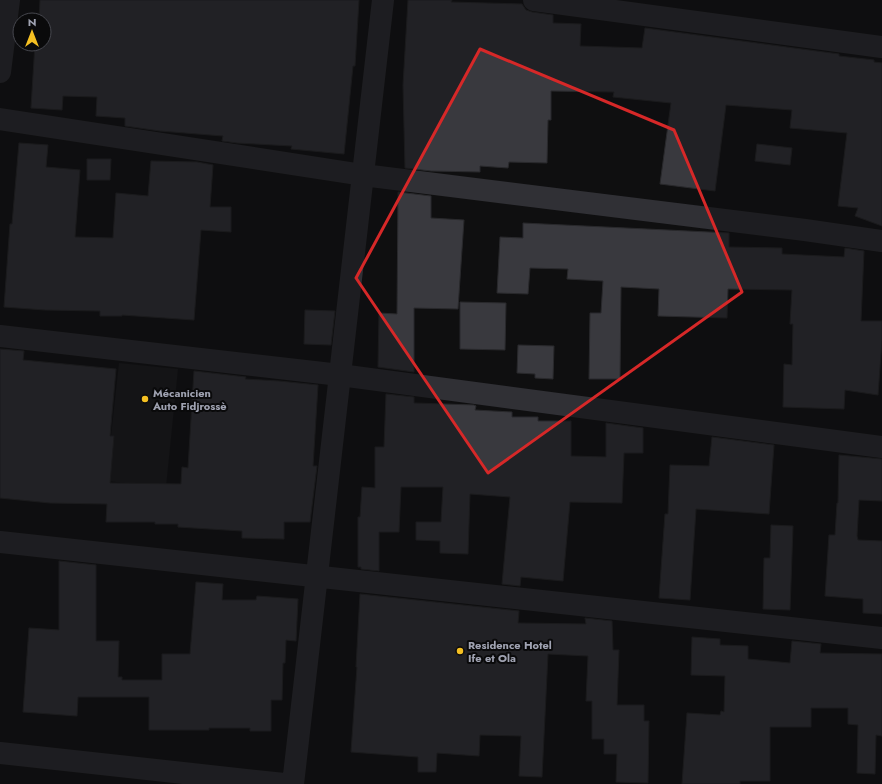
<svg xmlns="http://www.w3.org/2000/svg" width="882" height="784" viewBox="0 0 882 784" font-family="Jost,sans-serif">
  <rect width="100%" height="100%" fill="#0f0f10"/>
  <path fill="#1b1b1d" d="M119,363L178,369L166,487L106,481Z"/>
  <path fill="#39393e" stroke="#29292c" d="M40,0H359L355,66H353L344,154L291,149L292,146L237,143L222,141L223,136L160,131L125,126V118L96,116L97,97L63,96L62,110L31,108L35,44H44V20H39Z
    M408,0H452L451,2L522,4L526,10L532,12L553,15V23L581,24L580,46L642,48L645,28L839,54V56L874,60V62L882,63V226L855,216L858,208L838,206L847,133L790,128L792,110L726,105L715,191L660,184L671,103L613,97L614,92L551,91V120H548L547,163L509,162L508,168L480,166V172L431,171L405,168L403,85Z
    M19,143L48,145L46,167L80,170L75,237L113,238L116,193L148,196L151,161L197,162L213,165L210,207H231V232L201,230L194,320L122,315V316H100V311L45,310L4,307L10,224H12Z
    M757,144L792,148L790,165L755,161Z
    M87,159H111L110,180H87Z
    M398,192L431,196V218L464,220L458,309L414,308V372L378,367L379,313L397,314Z
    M523,223L729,233V247L782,248V254L844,257L845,248L864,251L861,321H882V340L878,395L845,390L844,409L783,407L784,364L792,365L793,324H790L792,290L728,289L727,318L658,316L659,289L621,287L620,379H589L590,313H601L603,281L567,279L568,269L530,268L528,294L497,293L500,237L523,238Z
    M460,302L506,303L505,350L460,349Z
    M305,310L335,311L331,345L304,344Z
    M518,345L554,346L553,379L535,378V374L517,373Z
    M0,349L24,351L23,360L116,369L110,436H114L110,483L181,484L182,467L188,468L194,371L246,377L245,379L279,381L318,385L313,466H317L310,522H284V539L242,538V531L178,527V524H155V522H106L107,504L50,503L0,498Z
    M386,394L414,397V403L474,405L476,406L475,410L512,412V417H538V421H571V456L606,457V423L643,428V453H624L622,503L570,502L563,581L521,577L520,586L502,584L510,497L470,494L468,554L440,553V541L416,540V522H441L443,487H401L399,532H379V571L361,569V567H358V517H360L362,487L375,488V447H384Z
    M712,437L774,445L769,514L696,509L690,600L659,598L665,514H668L670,465L709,466Z
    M839,455L882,459V501L859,500L857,536L858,540L882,541V614L863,613V599L825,596L829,535H835L837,503H838Z
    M771,525L793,526L790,610L763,609L764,558H770Z
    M59,561L96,565V641H119L118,677H122V680H162V654H190L196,582L223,584L222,600H256L257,596L298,599L296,641L286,640L285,663H283L282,700H271V731H250V728H209V730H149V697H78L77,716L23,712L29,628L59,630Z
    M360,594L519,611L518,623L586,624L585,618L612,621L613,650H619L617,705H644V721H649L648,783L616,782L617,754H604V739H592V701H586L588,656L548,654L542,777L519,776L521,736L480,735L479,756L437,753L436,772H418V757L351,752L357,667H356Z
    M692,637L720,639V645L748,646V659L790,663L792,641L821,644L820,653L882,654V736L876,735L875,774L857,773L858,725L848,724V708H811V727H770V781H740V784H682L687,713L720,715L721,711L724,712L725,676L691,675Z"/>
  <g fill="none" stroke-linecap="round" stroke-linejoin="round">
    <path stroke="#303035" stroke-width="22" d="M534,0L882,47
      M0,72L9,0
      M0,119L363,175L805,230L882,241
      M0,336L340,375L882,447
      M0,542L882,638
      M0,753L284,784
      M293,784L383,0"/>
  </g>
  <path d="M0 0H882V784H0ZM480,49L674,130L742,292L488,473L356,278Z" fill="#0f0f10" fill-opacity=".55" fill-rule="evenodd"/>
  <path fill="none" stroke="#d62828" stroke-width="3" stroke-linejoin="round" d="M480,49L674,130L742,292L488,473L356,278Z"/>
  <g fill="#f5c022" stroke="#0a0a0b" stroke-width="1.5">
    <circle cx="145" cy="399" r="4"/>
    <circle cx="460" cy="651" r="4"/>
  </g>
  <g text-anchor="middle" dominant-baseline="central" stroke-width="4" stroke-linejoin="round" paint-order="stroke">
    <g font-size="11" font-weight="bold" fill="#a0a3b2" stroke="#0a0a0b" text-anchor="start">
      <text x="153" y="393">Mécanicien<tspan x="153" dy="13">Auto Fidjrossè</tspan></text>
      <text x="468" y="645">Residence Hotel<tspan x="468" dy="13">Ife et Ola</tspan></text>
    </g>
  </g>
  <g transform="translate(32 32)"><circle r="19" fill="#0a0a0b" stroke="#46474e"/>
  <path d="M0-3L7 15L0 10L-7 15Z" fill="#f5c022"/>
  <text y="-6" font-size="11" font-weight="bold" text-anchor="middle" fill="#a0a3b2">N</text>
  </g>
</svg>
